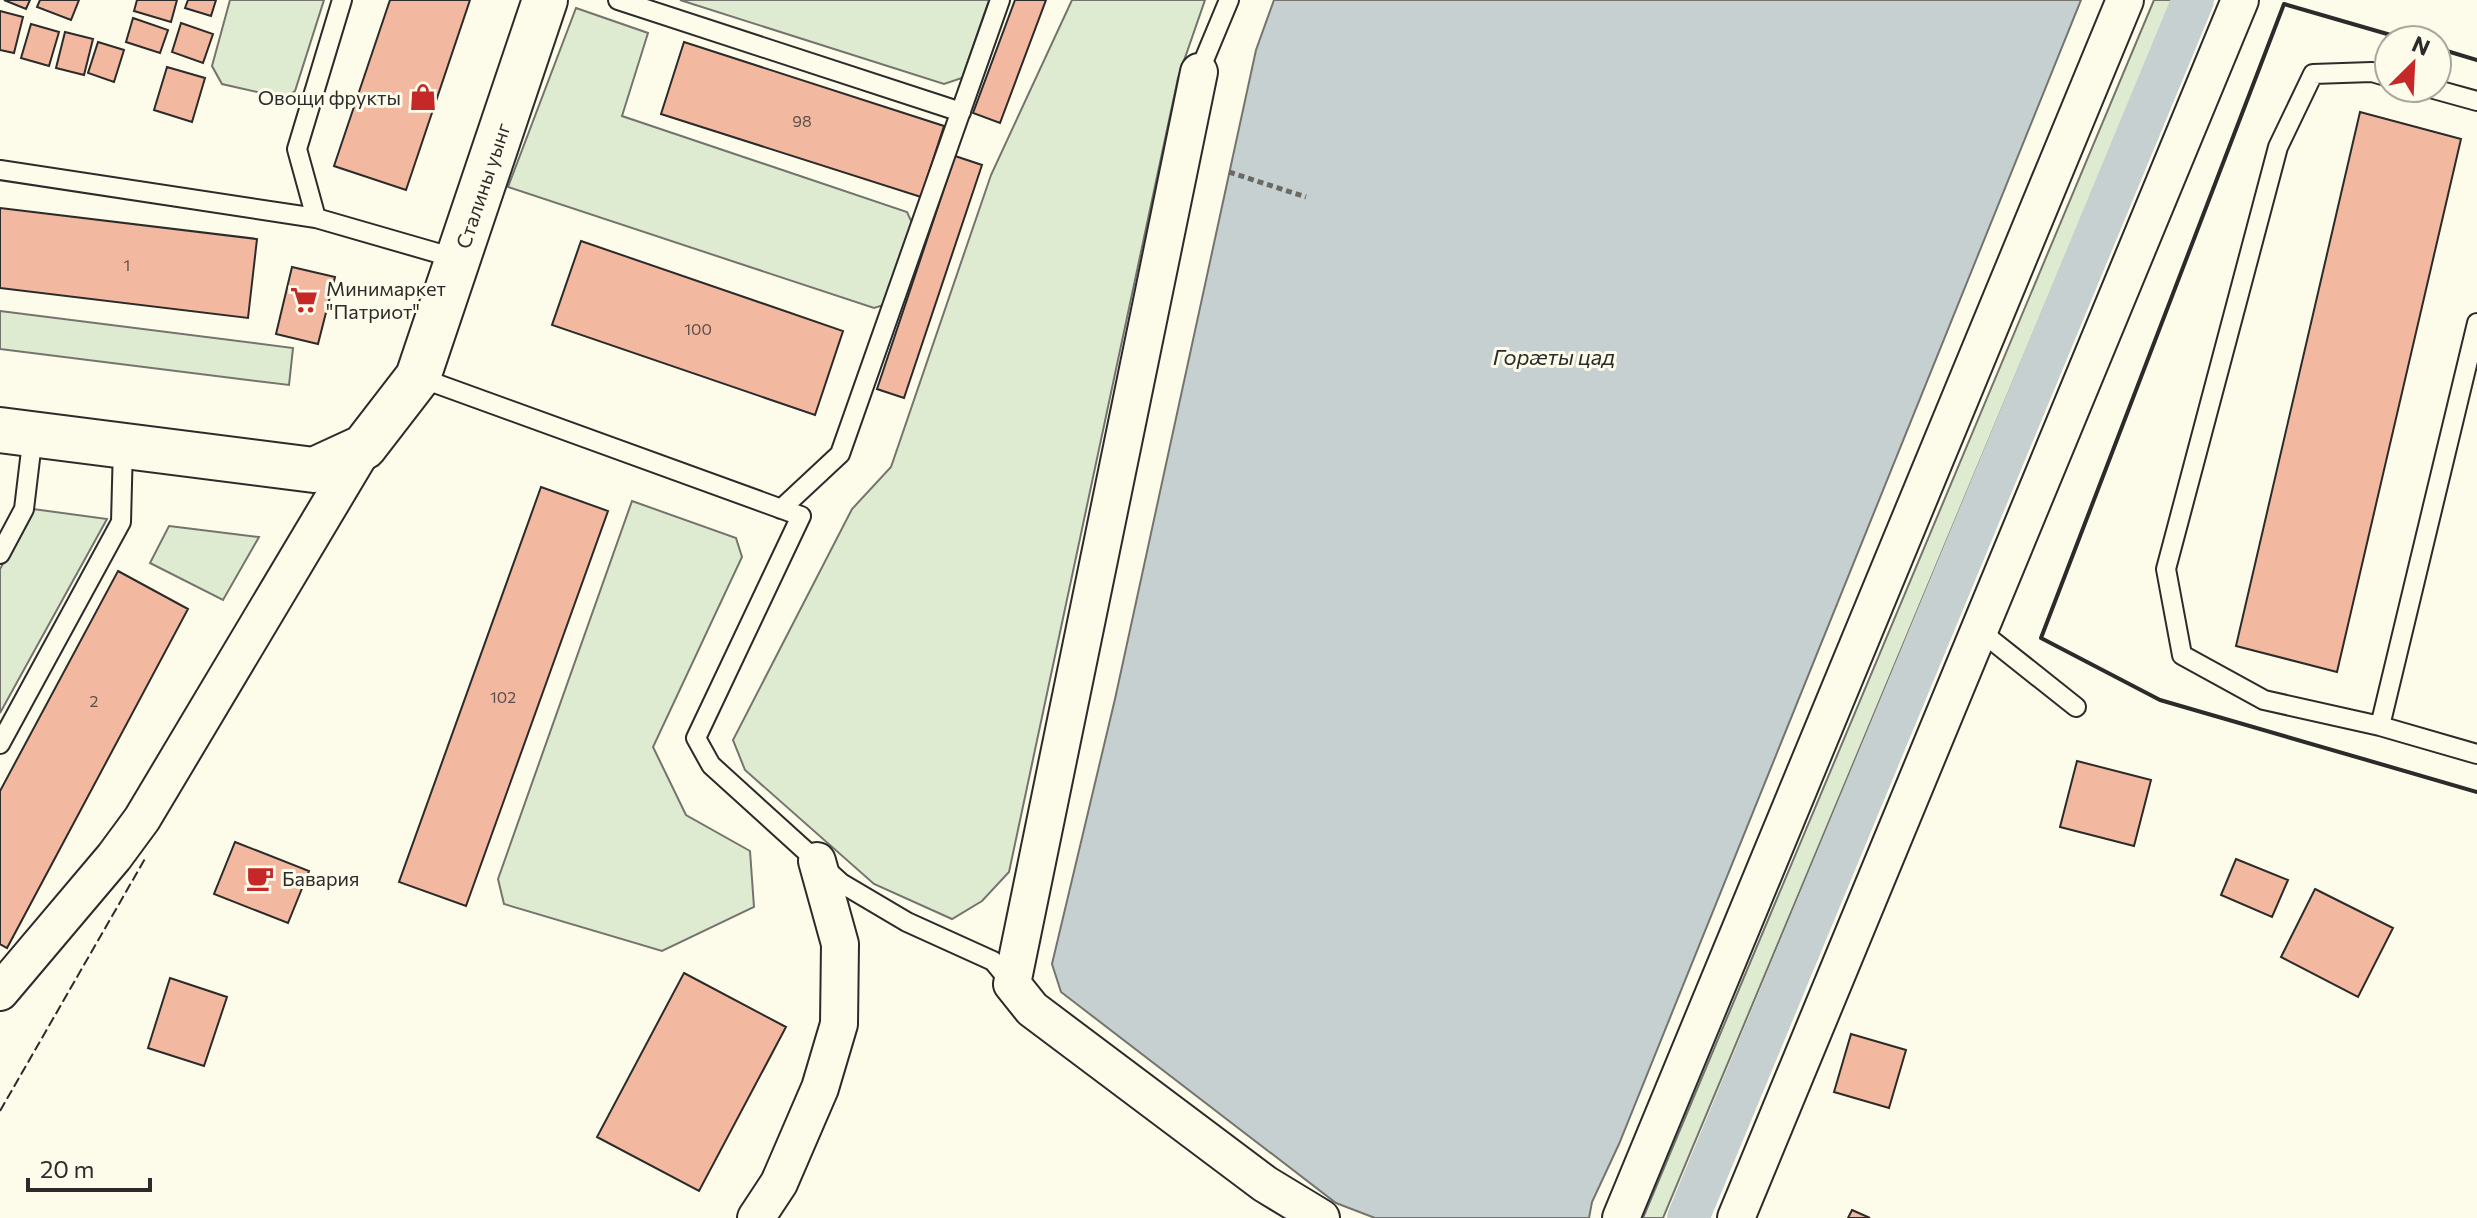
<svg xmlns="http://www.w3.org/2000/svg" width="2477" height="1218" viewBox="0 0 2477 1218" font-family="Commissioner,sans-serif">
  <rect width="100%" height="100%" fill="#fdfbea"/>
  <path fill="#deebd1" stroke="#74746e" stroke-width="2" d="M230,0H324L295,91L283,98L222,84L212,66Z
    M680,0H989L962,78L944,84Z
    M1072,0H1205L1178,78L1009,872L982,901L952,919L874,884L745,770L733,740L852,509L891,467L991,175Z
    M2154,0H2173L1663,1218H1643Z
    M576,8L648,33L622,116L907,212L913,225L887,304L874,308L508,187Z
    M0,311L293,348L289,385L0,349Z
    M632,501L736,538L742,557L653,747L686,815L750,851L754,907L662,951L504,904L498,879Z
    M33,509L107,519L0,713V569Z
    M169,526L259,537L223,600L150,563Z"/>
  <path fill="#c7d0d0" stroke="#74746e" stroke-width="2" d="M1274,0H2081L1619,1144L1592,1202L1589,1218H1375L1336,1203L1061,992L1052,964L1115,699L1256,50Z"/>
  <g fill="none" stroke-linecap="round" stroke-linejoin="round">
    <path stroke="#c7d0d0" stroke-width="42" d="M1688,1218L2193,0"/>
  </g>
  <path fill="#f2b8a0" stroke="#2b2b2b" stroke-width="2" d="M4,0H30L26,9Z
    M40,0H79L71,20L37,7Z
    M137,0H177L171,22L134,11Z
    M188,0H216L211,16L185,8Z
    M390,0H470L406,190L334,166Z
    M1015,0H1046L1000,123L973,113Z
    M0,11L23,17L14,53L0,50Z
    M133,18L168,30L160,53L126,42Z
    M181,23L213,34L203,63L172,52Z
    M31,24L59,32L49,66L21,58Z
    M65,32L93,39L84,75L56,68Z
    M98,42L124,50L114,82L88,73Z
    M684,42L944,126L921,197L661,114Z
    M167,67L205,78L192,122L154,110Z
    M2360,112L2461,139L2337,672L2236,646Z
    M955,156L982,165L904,398L877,389Z
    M0,208L257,239L248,318L0,288Z
    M581,241L843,331L815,415L552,325Z
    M292,267L335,277L318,344L276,334Z
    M541,487L608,511L466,906L399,882Z
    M118,571L188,609L7,948L0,944V791Z
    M2077,761L2151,780L2134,846L2060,827Z
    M235,842L309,871L288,923L214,894Z
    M2236,859L2288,880L2272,917L2221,895Z
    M2315,889L2393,928L2358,997L2281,957Z
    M684,973L786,1027L699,1191L597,1137Z
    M170,978L227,997L204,1066L148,1048Z
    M1851,1034L1906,1050L1889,1108L1834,1092Z
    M1852,1210L1870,1218H1848Z"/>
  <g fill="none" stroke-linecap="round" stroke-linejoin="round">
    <g stroke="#2b2b2b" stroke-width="22">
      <path id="lane" d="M618,0L961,112
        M1199,72L1229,0
        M2389,77L2372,72L2313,74L2278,147L2166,569L2182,655L2264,700L2380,726L2477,754
        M2430,88L2477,101
        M0,170L316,218L458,259
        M316,218L297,149L342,0
        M418,377L801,516L696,738L711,765L841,883L907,922L993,961L1012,984
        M781,509L840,454L1000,0
        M0,554L24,509L33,434
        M1979,630L2076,707
        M2380,726L2477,323
        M0,744L121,522L123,446"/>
    </g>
    <g stroke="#2b2b2b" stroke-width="40">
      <path id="street" d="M1199,72L1012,984L1032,1009L1265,1184L1321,1218
        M0,992L114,857L142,819L364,447
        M756,1218L779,1183L820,1088L839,1024L840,944L817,861
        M1621,1218L2125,0
        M1736,1218L2240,0"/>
    </g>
    <g stroke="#2b2b2b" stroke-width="48">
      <g id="secondary">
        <path id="s1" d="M0,430L314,470L364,447L418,377L545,0"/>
      </g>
    </g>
    <path stroke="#6a6964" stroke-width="5" stroke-dasharray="6 4" stroke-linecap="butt" d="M1229,172L1306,197"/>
    <use href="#lane" stroke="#fdfbea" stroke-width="18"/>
    <use href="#street" stroke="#fdfbea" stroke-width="36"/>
    <use href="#secondary" stroke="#fdfbea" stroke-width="44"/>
    <path stroke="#2b2b2b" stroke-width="2" stroke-dasharray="10 4" stroke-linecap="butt" d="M0,1111L146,857"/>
    <path stroke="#2b2b2b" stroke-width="4" d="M2408,40L2284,4L2041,638L2160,700L2477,792
      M2437,48L2477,60"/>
  </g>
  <defs>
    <g id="shop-bare" transform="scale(2.16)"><path d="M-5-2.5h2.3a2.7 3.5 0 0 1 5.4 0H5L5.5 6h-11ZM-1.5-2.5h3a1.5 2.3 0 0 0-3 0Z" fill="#c62828" stroke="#fdfbea" stroke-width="2.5" paint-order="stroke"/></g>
    <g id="supermarket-bare" transform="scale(2.16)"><path d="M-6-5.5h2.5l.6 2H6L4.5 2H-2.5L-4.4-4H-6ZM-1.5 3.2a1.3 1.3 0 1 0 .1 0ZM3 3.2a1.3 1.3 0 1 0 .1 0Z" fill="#c62828" stroke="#fdfbea" stroke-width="2.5" paint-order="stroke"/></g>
    <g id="cafe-bare" transform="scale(2.16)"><path d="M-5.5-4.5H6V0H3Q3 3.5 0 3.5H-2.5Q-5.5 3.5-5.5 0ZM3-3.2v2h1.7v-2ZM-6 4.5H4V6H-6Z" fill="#c62828" stroke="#fdfbea" stroke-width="2.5" paint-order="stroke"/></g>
  </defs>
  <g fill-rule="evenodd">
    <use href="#shop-bare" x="423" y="97"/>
    <use href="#supermarket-bare" x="304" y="300"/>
    <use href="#cafe-bare" x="260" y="878"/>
  </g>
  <g text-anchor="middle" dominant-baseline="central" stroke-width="6" stroke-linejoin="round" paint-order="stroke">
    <g font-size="16" fill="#5d4e48">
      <text x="802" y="120">98</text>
      <text x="127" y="264">1</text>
      <text x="698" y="328">100</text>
      <text x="503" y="696">102</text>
      <text x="94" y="700">2</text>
    </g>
    <g font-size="20" fill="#2b2b2b" stroke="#fdfbea" text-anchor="start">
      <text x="401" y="97" text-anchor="end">Овощи фрукты</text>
      <text x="326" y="288">Минимаркет<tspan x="326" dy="23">"Патриот"</tspan></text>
      <text x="282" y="878">Бавария</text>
    </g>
    <g font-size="20" fill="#2b2b2b" stroke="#fdfbea">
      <text stroke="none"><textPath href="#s1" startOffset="662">Сталины уынг</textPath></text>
    </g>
    <g font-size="22" font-style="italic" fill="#2b2b2b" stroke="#fdfbea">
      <text x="1554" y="356">Горӕты цад</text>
    </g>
  </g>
  <g transform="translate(2413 64) rotate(24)"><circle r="38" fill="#fdfbea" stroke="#a9a89e" stroke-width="2"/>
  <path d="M0-6L14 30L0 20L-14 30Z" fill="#c62828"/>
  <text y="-12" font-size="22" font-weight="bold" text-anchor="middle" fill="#2b2b2b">N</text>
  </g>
  <path d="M28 1178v12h122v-12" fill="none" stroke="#2b2b2b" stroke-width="4"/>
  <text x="40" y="1178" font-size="24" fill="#2b2b2b" stroke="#fdfbea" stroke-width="6" paint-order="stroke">20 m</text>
</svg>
